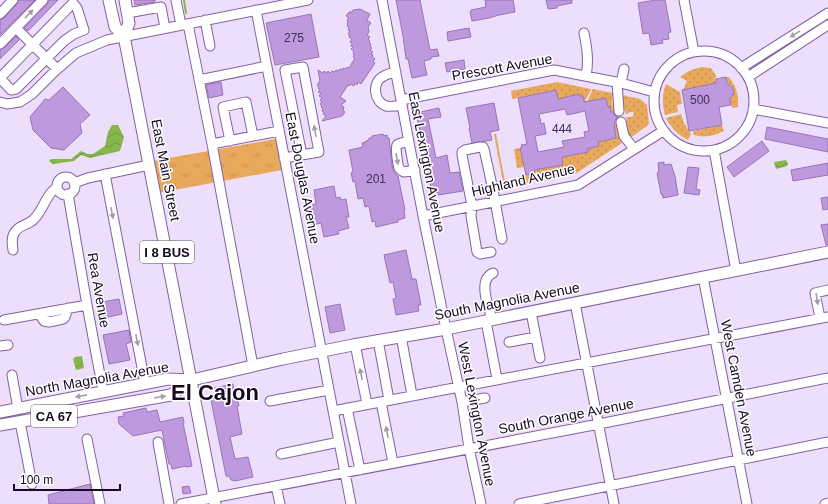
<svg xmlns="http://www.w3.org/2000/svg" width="828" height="504" viewBox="0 0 828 504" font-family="Arial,sans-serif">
  <defs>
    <pattern id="grass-dots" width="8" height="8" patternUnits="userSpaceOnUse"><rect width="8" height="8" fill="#e9a95c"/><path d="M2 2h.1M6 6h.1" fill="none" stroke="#c79050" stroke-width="1.8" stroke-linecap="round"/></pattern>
    <pattern id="park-tufts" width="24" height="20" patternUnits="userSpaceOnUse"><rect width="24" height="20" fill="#e9a95c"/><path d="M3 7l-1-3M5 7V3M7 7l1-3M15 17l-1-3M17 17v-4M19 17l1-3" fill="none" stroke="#c79050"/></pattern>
    <pattern id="water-waves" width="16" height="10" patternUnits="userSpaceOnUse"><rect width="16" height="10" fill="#87b64a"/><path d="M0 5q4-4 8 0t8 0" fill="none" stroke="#749b40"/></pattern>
  </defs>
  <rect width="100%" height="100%" fill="#eddefb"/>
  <path fill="url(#grass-dots)" d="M702,67L711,68L717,77L715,78L716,83L683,90L687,81L680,77C687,71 694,69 702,67Z
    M726,77H729C736,86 739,95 738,107L732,108L730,99C735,93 734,87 727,83Z
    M557,82L591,89C590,94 586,97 585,102H584L583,96H579L578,95L558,99L556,90L512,99L511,91Z
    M666,84L680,92L682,104L677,105L678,112L665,115C662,104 662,94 666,84Z
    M592,89L613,93L612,102L614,112H611L610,107H608L606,98L588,102C588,97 592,94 592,89Z
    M622,95L640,99L647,105L649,124L644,128L630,138L618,122L627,121L626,117H632L634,114L633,112H631L626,114L625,110L616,111Z
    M681,114L684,123L691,134L688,140C678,135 671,128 666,118Z
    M614,123H616L619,135L622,143L575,174L521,184L519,176L535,174L534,170L563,165L562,157L588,152L587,149L599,146L598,142L616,138Z
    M722,125L724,131C714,136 704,138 694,135L693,131Z
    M494,134H496L505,182L510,181L511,182L512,186L509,187L508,186L504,187Z
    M520,148L524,167L517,168L514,149Z"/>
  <path fill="url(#park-tufts)" d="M281,138L287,169L158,193L152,161Z"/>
  <path fill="url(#water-waves)" d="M112,125H118L124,137L120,151L90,158L81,155L74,161L53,164L49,161L51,159H71L81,151L87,154H93L105,146L108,132Z
    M786,160L788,164L787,166L776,169L774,162Z
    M82,356L84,368L76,370L73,359L75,357Z"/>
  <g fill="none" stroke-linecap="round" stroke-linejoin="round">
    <path stroke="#87b64a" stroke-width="2" d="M184,0L186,13"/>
  </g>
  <path fill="#bf99de" stroke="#9974b6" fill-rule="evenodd" d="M19,0H35L0,35V20L4,18L17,4Z
    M49,0H58L28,31L24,28L47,4Z
    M134,0H155V2L135,5Z
    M396,0H420L430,50L437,49L439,56L431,57V59L424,61L427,75L412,78L408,59H406L403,36Z
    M485,0H513L515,12L499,15L489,18L472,21L470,12L471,11V10L486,7Z
    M546,0H572V3L557,6V8L548,9Z
    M656,0H665L671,32L668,33L669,39L662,40L663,43L651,45L649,33L643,34L638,3Z
    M360,9L370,14L367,20L371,23L368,27L369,32L367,35L370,37L368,39L370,41L369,43L371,44L370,46L372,48L370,50L373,52L371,54L373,55L372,57L375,59L373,61L375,63L361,84L358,82L357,85L355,83L354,86L350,84L349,86L348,85L340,97L346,101L341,105L344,107L343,110L345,112L342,116L322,121L326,116L323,114L324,112L322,111L323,109L321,107L322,106L320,104L322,101L320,100L322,98L319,96L321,93L318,92L320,90L318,88L319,86L317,85L320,81L318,70L323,73L324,71L327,73L328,71L330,73L332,71L334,72L336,70L338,71L340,69L342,70L343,68L345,69L347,67L349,68L355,58L353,57L354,55L353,53L354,51L351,49L353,47L351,46L352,43L350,42L352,39L349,37L350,35L348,34L350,31L348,30L349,28L347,26L348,24L347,23L348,21L347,20L349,18L346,16L349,12H352L353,10Z
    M311,14L319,57L275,65L266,23Z
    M469,28L471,37L448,41L447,32Z
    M16,36L19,40L0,59V50L4,48Z
    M464,60L465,69L447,72L445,63Z
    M726,77L727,83L732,87L734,92L732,96L730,99L731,105L719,107L722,125L689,131L682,90L716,83V79Z
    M221,82L223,95L209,98L206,85Z
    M63,87L90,115L80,124L82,133L64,150L51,148L33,130L30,117L45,99L49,100Z
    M556,90L558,99L579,94V96H583L584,102L606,98L608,107H610L611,112H613L614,115L618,117L615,120V123H614L616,138L598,142L599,146L587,149L588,152L562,157L563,165L534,170L535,174L526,175L520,148H522L521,145L527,144L518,98ZM565,109L567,115L585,111L589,131L584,132L585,137L562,141L564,147L538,152L535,136L546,134L544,123L541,124L539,114Z
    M494,103L499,130L490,132L492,140L472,143L469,128H470L466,108Z
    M439,108L441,117L428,119L436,158L447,155L450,173L459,172L463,191L438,195V192L435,193L434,187L431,188L428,174H431L427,153H425L416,113Z
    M767,127L828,139V152L765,139Z
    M383,134L384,136L387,135V138H389L392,165L393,170L397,176H398L405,210H404L405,218L398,220V222L376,227L375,221L372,222L369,206L365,207L363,198L358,199L355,181L353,182L351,173L353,172L349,150L363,147L362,143L366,142V141L369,140V138H372V136Z
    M762,141L769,151L734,177L727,167Z
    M664,162V165L671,164L675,176L678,195L663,198L662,194H661L657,173L659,172L658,163Z
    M828,163V175L793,181L791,170Z
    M688,167L699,168L696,189L700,190L699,195L684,193Z
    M334,186L336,198L340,197L341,200L346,199L349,217H346L349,228L338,231L339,234L324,237L321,223L312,225L308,205L316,204L314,190Z
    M828,197V209L823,210L821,198Z
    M828,224V245H826L821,225Z
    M406,250L412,279H416L421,305H418L419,311L396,315L393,299L396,298L393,282L390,283L384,255Z
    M119,299L122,314L100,319L97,303Z
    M340,304L345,330L330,333L325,307Z
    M129,330L131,342L126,344L130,360L109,364L103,335Z
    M233,384L235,397L237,396L239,406H237L242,434L230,437L235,459L248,457L253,477L235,481L231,480L229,476H226L210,395L215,394L214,388Z
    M146,408L147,412L157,410L160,422L183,417L184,423H183L192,466L186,467V466L172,469L171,464H169L162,430L133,436L119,424L118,417L124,416L123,413Z
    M90,484L94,504H49L48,495Z
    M189,486L191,493L183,494L182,487Z"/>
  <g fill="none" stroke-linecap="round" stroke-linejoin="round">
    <g stroke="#8460a0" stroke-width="11">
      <path id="minor" d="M176,0L181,25
        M382,0L423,216L446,329L462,402L469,448L481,504
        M684,0L694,52
        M256,10L351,504
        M127,13L161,7L165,28
        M0,14L13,0
        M205,20L210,46
        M188,24L212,144L253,366
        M16,28L57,69
        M584,33C587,48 589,61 586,76
        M0,44L43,0
        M654 101a50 50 0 1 1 100 0a50 50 0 1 1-100 0Z
        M741,68L828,13
        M396,72C392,73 387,74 384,76C371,82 374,102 386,106C391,107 397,106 402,105
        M748,77L828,25
        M0,78L73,3L77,8L84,30L74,34L64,41L16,89L11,90L0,78
        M199,80L267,66
        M617,82L619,111
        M621,83L624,69
        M401,100L554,70L621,83L654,92
        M0,102L7,104L20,102L32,94L55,71L76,53L107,40L308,0
        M753,109L828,123
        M621,122L624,136L634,149
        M230,141L223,107L246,102L253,136
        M409,142C406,142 399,143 397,145C395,148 398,165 399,168C400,170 402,171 404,172L415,170
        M212,144L279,131
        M714,150L736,271
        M284,158L319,152L303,67L285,70L302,155
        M105,174L145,383
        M57 186a9 9 0 1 1 18 0a9 9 0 1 1-18 0Z
        M74,183L88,178L149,165
        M68,194L87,305L103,391
        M423,216L578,185L663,131
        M13,250C12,244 11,237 15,232C19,225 28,225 33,220C41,213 44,202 50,194C52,191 55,189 57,187
        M491,252L480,254L477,252L471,216L472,206L462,155V152L465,150L480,147H483L484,149L493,190L502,239
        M703,277L747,504
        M575,303L614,504
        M531,312L540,358
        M39,314L44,321L49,322L63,319L65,317L68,308
        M820,318L815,293L828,290
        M492,319C489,309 480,286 488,277C489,275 491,274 493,273
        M4,320L87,305
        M486,321L497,379
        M401,336L412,395
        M378,340L389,400
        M509,342L536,337
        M355,344L367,404
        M0,346L8,345
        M12,375L18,409
        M270,401L329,390
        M381,402L393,463
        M462,402L485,398
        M347,408L360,470
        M333,411L828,317
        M20,422L32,484
        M87,439L100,504
        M158,442L169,504
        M281,454L339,442
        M276,486L280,504
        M181,504L599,424L828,378
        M519,504L828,442
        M825,504L828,503"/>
    </g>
    <g stroke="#8460a0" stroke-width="13">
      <path id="major" d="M109,0L115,27L124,36
        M125,0L129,23L124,36L215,504
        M0,412L168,379L192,380L283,359L353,345L446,329L828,252
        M0,425L171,395L192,380"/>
    </g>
    <use href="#minor" stroke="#fff" stroke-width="9"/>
    <use href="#major" stroke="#fff" stroke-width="11"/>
  </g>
  <defs><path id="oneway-solid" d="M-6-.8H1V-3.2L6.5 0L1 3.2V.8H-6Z"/></defs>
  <g fill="#a29da7">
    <use href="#oneway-solid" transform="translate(29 14) rotate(-46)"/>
    <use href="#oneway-solid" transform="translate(795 34) rotate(148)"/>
    <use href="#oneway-solid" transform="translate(315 131) rotate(-101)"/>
    <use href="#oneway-solid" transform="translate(397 159) rotate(79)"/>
    <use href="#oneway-solid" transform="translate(112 213) rotate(79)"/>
    <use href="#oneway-solid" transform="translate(817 299) rotate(81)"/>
    <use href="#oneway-solid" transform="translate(137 340) rotate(79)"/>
    <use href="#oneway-solid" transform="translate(361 374) rotate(-101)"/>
    <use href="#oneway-solid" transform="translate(81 396) rotate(169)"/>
    <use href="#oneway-solid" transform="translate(160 397) rotate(-10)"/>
    <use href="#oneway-solid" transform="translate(387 432) rotate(-101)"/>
  </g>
  <g text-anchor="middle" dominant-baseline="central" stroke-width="3" stroke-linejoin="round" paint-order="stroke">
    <g font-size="12" fill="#412d51">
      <text x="294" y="38">275</text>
      <text x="700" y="100">500</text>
      <text x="562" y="129">444</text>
      <text x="376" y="179">201</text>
    </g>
    <g fill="#fff" stroke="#5d5364" stroke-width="1">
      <rect x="140" y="241" width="54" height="22" rx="3"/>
      <rect x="31" y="405" width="46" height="22" rx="3"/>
    </g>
    <g font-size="13" font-weight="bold" fill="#170922">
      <text x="167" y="252">I 8 BUS</text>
      <text x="54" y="416">CA 67</text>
    </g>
    <g font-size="14" fill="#170922" stroke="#fff">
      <text transform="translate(502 67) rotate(-10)">Prescott Avenue</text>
      <text transform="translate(427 162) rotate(79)">East Lexington Avenue</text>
      <text transform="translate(166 170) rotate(79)">East Main Street</text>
      <text transform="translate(303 178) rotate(79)">East Douglas Avenue</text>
      <text transform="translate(523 180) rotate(-13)">Highland Avenue</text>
      <text transform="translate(99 290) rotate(80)">Rea Avenue</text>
      <text transform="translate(507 301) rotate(-11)">South Magnolia Avenue</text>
      <text transform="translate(97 379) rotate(-10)">North Magnolia Avenue</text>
      <text transform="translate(739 388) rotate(79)">West Camden Avenue</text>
      <text transform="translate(477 414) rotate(79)">West Lexington Avenue</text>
      <text transform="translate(566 416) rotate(-11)">South Orange Avenue</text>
    </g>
    <g font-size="22" font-weight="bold" fill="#170922" stroke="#fff">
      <text x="215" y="392">El Cajon</text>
    </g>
  </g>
  <path d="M14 484v6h106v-6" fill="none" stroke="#170922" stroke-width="2"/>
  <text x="20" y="484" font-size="12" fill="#170922" stroke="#ffffff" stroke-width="3" paint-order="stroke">100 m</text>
</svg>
